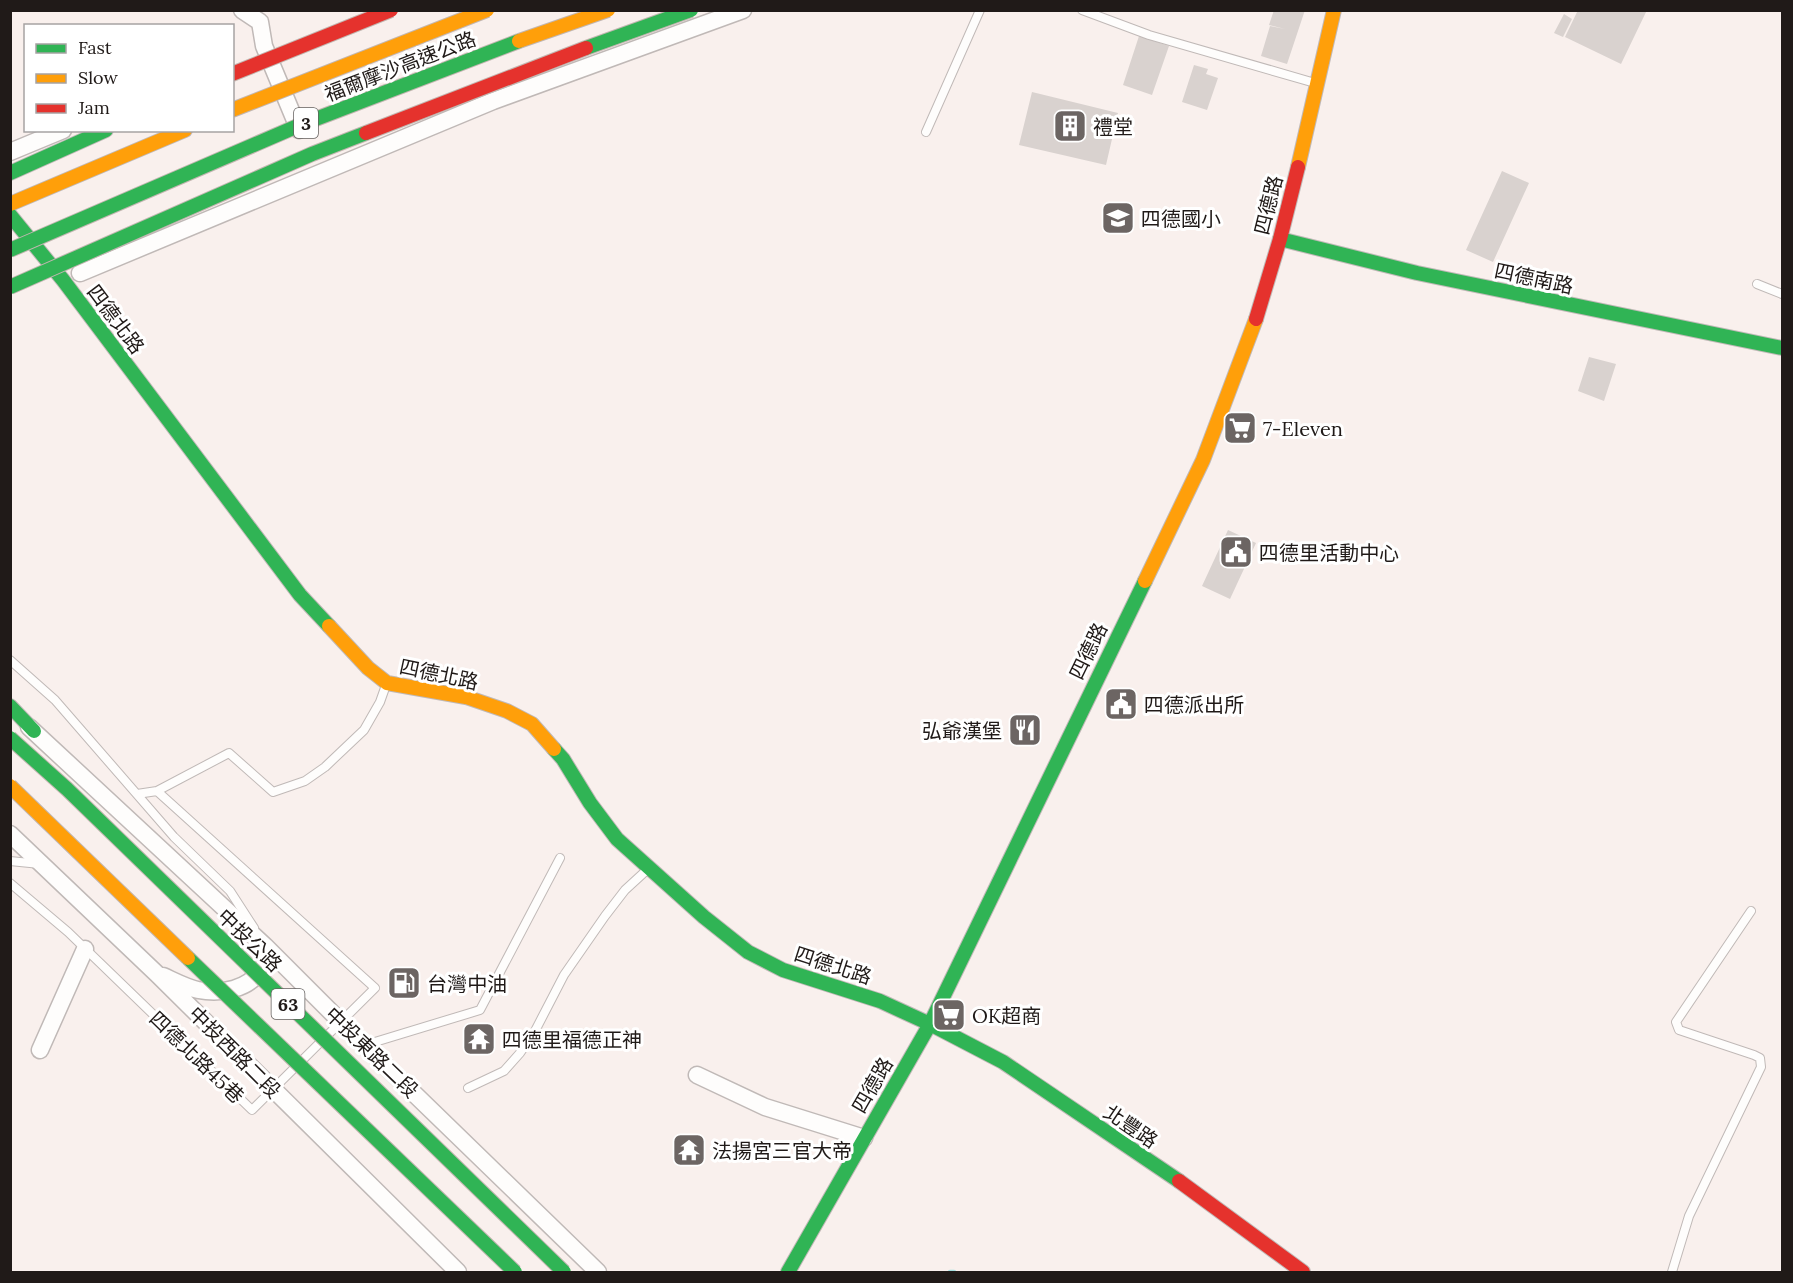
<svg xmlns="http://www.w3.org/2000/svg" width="1793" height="1283" viewBox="0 0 1793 1283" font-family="Lora,'Noto Sans TC',serif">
  <rect width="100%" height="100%" fill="#f9f0ed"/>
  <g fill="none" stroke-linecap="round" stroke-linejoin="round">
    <path stroke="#a6e1e1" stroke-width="4.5" d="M950,1272H954"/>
  </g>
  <path fill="#d9d2cf" d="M1274,10H1305L1287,64L1261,56L1270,26L1285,29L1269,25Z
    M1578,10H1647L1621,64L1565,37Z
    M1564,14L1572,19L1563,37L1554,33Z
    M1139,36L1169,46L1152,95L1123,85Z
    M1194,65L1208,69L1206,74L1218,78L1207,110L1182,102Z
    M1032,92L1118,113L1106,165L1019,145Z
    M1502,171L1529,183L1493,262L1466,250Z
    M1589,357L1616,364L1604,401L1578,391Z
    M1228,530L1256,543L1230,599L1202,586Z"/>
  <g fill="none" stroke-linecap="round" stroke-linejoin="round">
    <g stroke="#c0b9b7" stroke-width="10">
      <path id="lane" d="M1082,10L1149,35L1315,83
        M926,132L980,10
        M1757,284L1782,294
        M10,660L55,700L174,837L230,891L254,928
        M137,794L157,791L229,753L273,792L305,781L325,767L364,730L380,702L386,685
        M10,861L40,864
        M10,883L68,932L252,1110L375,988L157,791
        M365,1045L480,1010L560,858
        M468,1088L504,1071L520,1053L535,1031L564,975L605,916L625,890L649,868
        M1672,1272L1689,1216L1761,1067L1760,1058L1754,1055L1679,1030L1676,1022L1751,911"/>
    </g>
    <g stroke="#c0b9b7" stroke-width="19">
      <path id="street" d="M242,10L260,22L264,46L299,130
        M10,152L63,130
        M80,273L493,101L743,10
        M29,727L265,946L364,1045L598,1272
        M10,834L157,974L458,1272
        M163,976C174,981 187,988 198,990C221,994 249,990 261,969
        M40,1050L85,949
        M697,1075L765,1107L864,1138"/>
    </g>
    <g stroke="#c0b9b7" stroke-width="16">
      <path id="fast" d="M10,173L106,130
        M10,215L63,280L300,595L329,626
        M1280,239L1417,273L1782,348
        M10,706L34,731
        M554,749L563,759L590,803L617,839L704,917L748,952L783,970L880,1001L930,1024L1003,1062L1179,1181
        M788,1272L930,1024L1145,581"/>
    </g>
    <g stroke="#c0b9b7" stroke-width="16">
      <path id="slow" d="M1298,167L1334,10
        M10,204L185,130
        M1145,581L1203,460L1256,319
        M329,626L368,668L387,683L466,697L507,711L532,724L554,749"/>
    </g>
    <g stroke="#c0b9b7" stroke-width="16">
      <path id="jam" d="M1256,319L1280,239L1298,167
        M1179,1181L1303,1272"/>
    </g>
    <use href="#lane" stroke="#fefdfc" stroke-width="8"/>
    <use href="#street" stroke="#fefdfc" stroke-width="16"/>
    <use href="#fast" stroke="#30b455" stroke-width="14"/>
    <use href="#slow" stroke="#ff9f0a" stroke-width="14"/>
    <use href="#jam" stroke="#e5322d" stroke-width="14"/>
    <g stroke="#c2b6b0" stroke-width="16" stroke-linecap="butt">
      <path id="fast-bridge" d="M586,48L691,10
        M10,250L300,125L519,41
        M10,287L312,154L366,133
        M10,738L67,789L564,1272
        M188,958L515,1272"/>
    </g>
    <g stroke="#c2b6b0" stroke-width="16" stroke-linecap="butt">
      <path id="slow-bridge" d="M519,41L608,10
        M232,110L487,10
        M10,786L188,958"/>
    </g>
    <g stroke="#c2b6b0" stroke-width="16" stroke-linecap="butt">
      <path id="jam-bridge" d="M232,74L391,10
        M366,133L586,48"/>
    </g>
    <use href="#fast-bridge" stroke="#30b455" stroke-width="14"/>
    <use href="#slow-bridge" stroke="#ff9f0a" stroke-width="14"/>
    <use href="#jam-bridge" stroke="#e5322d" stroke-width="14"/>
  </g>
  <defs>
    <g id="building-square" transform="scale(1.725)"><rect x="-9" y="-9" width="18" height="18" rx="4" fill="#6c6563" stroke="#fff"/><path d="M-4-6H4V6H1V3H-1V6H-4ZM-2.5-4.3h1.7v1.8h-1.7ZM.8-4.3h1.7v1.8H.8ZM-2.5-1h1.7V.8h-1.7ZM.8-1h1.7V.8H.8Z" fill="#fff"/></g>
    <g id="school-square" transform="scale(1.725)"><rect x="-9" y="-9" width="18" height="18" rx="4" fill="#6c6563" stroke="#fff"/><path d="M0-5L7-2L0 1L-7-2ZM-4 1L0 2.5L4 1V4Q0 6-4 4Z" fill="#fff"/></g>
    <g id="supermarket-square" transform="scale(1.725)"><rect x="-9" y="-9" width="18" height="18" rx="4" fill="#6c6563" stroke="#fff"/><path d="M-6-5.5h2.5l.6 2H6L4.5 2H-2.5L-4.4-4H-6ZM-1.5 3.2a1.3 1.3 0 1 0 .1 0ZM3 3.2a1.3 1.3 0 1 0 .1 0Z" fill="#fff"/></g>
    <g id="civic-square" transform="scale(1.725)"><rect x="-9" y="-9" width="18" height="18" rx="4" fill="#6c6563" stroke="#fff"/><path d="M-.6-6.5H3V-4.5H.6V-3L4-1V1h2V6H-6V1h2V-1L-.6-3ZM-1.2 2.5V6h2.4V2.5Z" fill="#fff"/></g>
    <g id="restaurant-square" transform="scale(1.725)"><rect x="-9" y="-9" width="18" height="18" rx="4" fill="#6c6563" stroke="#fff"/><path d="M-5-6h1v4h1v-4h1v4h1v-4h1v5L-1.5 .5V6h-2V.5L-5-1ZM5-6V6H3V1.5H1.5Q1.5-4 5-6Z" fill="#fff"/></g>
    <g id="fuel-square" transform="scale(1.725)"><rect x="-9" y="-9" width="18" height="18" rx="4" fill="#6c6563" stroke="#fff"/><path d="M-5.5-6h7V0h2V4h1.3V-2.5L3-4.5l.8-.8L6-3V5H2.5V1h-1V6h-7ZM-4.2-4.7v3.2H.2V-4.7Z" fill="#fff"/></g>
    <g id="temple-square" transform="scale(1.725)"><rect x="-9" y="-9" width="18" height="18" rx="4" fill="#6c6563" stroke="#fff"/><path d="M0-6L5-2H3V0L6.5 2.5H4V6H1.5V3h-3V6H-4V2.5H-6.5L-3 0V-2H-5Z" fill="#fff"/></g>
  </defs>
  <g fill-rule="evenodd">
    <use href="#building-square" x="1070" y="126"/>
    <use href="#school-square" x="1118" y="218"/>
    <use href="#supermarket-square" x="1240" y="428"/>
    <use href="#civic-square" x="1236" y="552"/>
    <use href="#civic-square" x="1121" y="704"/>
    <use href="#restaurant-square" x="1025" y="730"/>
    <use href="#fuel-square" x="404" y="983"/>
    <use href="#supermarket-square" x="949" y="1015"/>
    <use href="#temple-square" x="479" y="1039"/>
    <use href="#temple-square" x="689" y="1150"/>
  </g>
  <g text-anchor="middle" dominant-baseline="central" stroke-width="6" stroke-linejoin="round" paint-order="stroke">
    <g fill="#fff" stroke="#635f5d" stroke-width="1.5">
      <rect x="294" y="108" width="24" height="30" rx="4.5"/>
      <rect x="271.5" y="989" width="33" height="30" rx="4.5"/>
    </g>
    <g font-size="18" font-weight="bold" fill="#201a18">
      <text x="306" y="123">3</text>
      <text x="288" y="1004">63</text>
    </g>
    <g font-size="20" fill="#201a18" stroke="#fff">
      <text transform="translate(400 66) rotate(-21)">福爾摩沙高速公路</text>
      <text transform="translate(1268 205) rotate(-76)">四德路</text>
      <text transform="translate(1534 278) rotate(12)">四德南路</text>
      <text transform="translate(116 319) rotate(53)">四德北路</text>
      <text transform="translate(1088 651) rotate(-64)">四德路</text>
      <text transform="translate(439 674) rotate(12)">四德北路</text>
      <text transform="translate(250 940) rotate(44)">中投公路</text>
      <text transform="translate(833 965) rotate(18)">四德北路</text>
      <text transform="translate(235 1052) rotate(45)">中投西路二段</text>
      <text transform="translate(372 1052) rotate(44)">中投東路二段</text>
      <text transform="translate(197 1057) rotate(44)">四德北路45巷</text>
      <text transform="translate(872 1085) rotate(-60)">四德路</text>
      <text transform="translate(1131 1126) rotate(34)">北豐路</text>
    </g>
    <g font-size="20" fill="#201a18" stroke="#fff" text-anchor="start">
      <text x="1093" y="126">禮堂</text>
      <text x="1141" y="218">四德國小</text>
      <text x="1263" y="428">7-Eleven</text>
      <text x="1259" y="552">四德里活動中心</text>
      <text x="1144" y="704">四德派出所</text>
      <text x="1002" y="730" text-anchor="end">弘爺漢堡</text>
      <text x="427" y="983">台灣中油</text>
      <text x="972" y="1015">OK超商</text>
      <text x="502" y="1039">四德里福德正神</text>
      <text x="712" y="1150">法揚宮三官大帝</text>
    </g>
  </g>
  <rect width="1793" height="1283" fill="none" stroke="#201a18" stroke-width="24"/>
  <rect x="24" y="24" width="210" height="108" fill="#ffffff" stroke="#a6a3a3" stroke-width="1.5"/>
  <rect x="36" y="44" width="30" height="9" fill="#30b455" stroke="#a6a3a3" stroke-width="1.5"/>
  <text x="78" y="54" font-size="18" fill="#201a18">Fast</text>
  <rect x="36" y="74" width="30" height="9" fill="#ff9f0a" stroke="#a6a3a3" stroke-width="1.5"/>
  <text x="78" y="84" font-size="18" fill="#201a18">Slow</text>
  <rect x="36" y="104" width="30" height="9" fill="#e5322d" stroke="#a6a3a3" stroke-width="1.5"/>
  <text x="78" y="114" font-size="18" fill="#201a18">Jam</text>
</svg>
